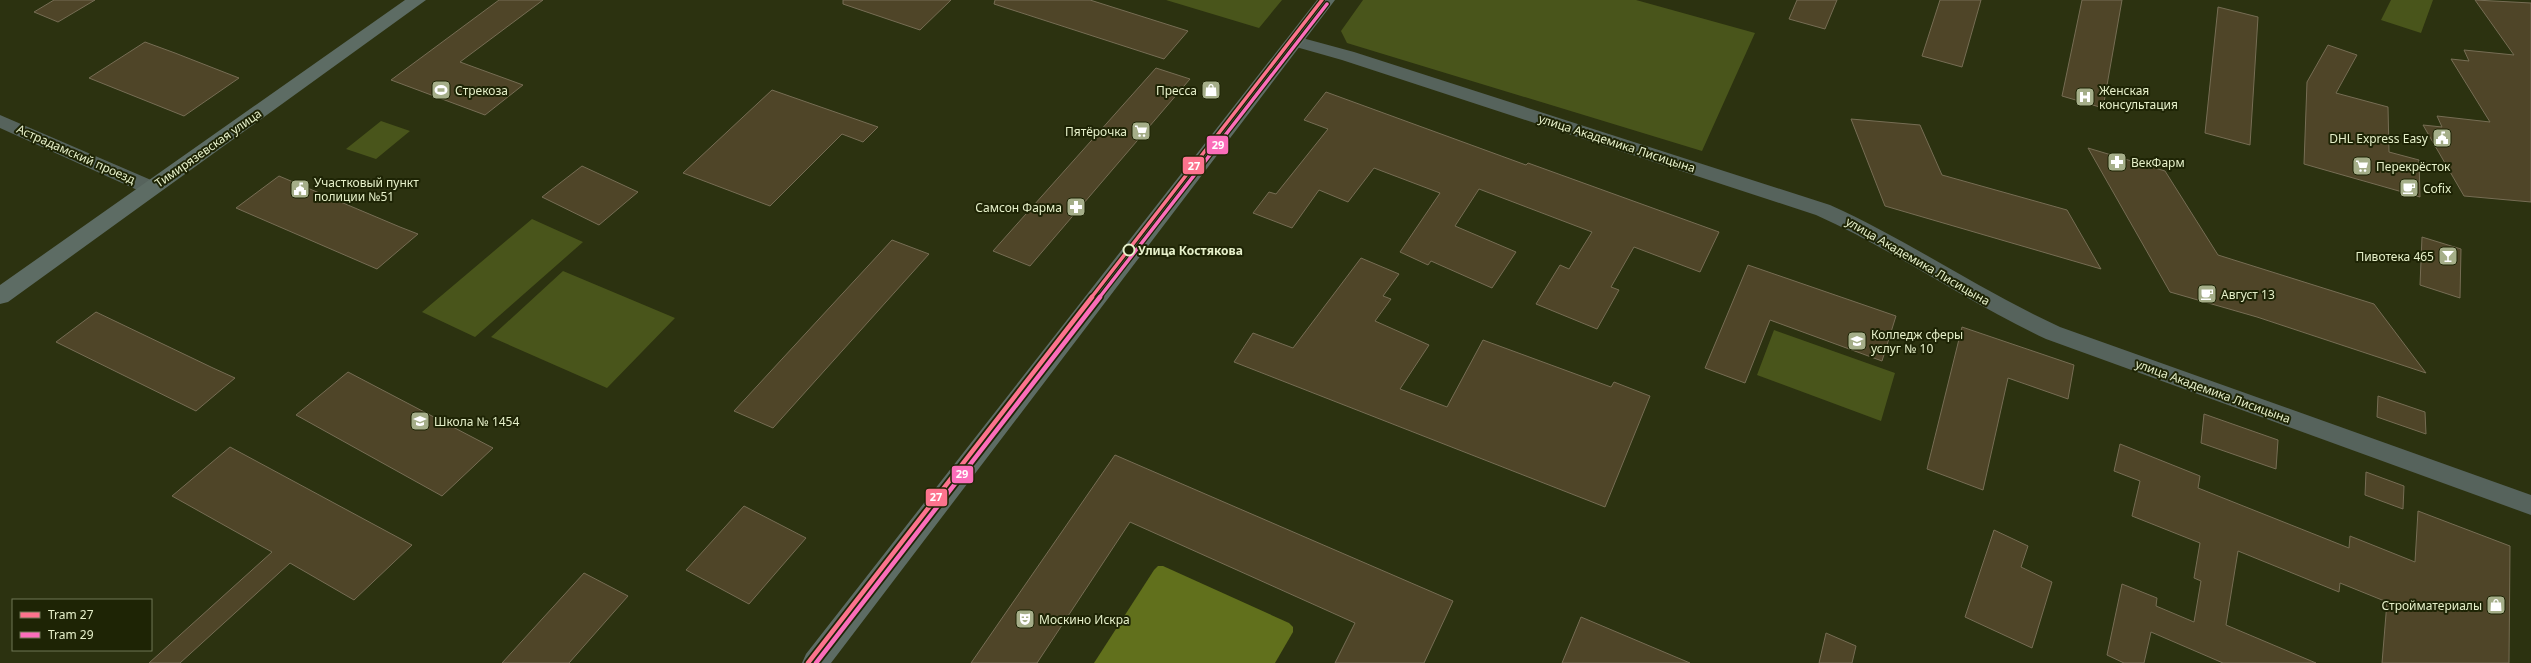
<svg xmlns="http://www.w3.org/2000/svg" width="2531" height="663" viewBox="0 0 2531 663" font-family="'Noto Sans',sans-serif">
  <rect width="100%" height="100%" fill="#2c3210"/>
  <path fill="#49551b" d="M1166,0H1282L1259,28Z
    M1363,0H1636L1755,33L1702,151L1347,43L1341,31Z
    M2391,0H2433L2421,33L2381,20Z
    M381,121L410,131L376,159L346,149Z
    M532,219L583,242L475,337L422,312Z
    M563,271L675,318L607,388L491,337Z
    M1774,330L1895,373L1881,421L1757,375Z"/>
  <path fill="#61701c" d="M1158,566H1163L1289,623L1293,627V632L1275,663H1094L1154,570Z"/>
  <path fill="#4f4528" stroke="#766d54" d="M54,0H95L58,22L34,12Z
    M499,0H543L460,62L523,85L485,115L391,80Z
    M843,0H951L920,30L843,4Z
    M995,0H1090L1188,31L1164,59L994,4Z
    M1797,0H1837L1825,29L1789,19Z
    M1940,0H1981L1962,67L1922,56Z
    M2082,0H2122L2103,108L2062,96Z
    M2475,0L2531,3V202L2464,196L2423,125L2442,127L2437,116L2490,122L2451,59L2469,61L2464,50L2514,55Z
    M2218,7L2258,17L2250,145L2205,133Z
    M145,42L175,53L239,78L184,116L89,78Z
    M2328,45L2357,55L2336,93L2388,107L2389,152L2419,160L2420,197L2304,164L2307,82Z
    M1156,68L1190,79L1030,266L993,251Z
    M772,90L878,127L863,142L842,134L770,206L683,173Z
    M1326,92L1526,165L1528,163L1719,232L1700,272L1634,247L1611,287L1619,290L1597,329L1536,304L1560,265L1569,269L1592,232L1479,189L1455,226L1516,252L1492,288L1431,261L1428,265L1400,252L1440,193L1374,168L1348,202L1319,190L1292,228L1253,213L1269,192L1276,194L1328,129L1304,120Z
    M1851,119L1920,125L1942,175L2067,210L2101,269L1885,206Z
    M2088,148L2165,171L2218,255L2374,304L2426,373L2257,317L2170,292Z
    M582,166L638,192L599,225L542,197Z
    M279,176L400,227L418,234L377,269L236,208Z
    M2422,237L2461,249L2460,298L2420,285Z
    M892,240L929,254L773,428L734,411Z
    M1361,258L1399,274L1383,296L1391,299L1375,321L1429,345L1400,389L1447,407L1483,340L1611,387L1614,382L1650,396L1605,507L1234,362L1253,333L1293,348Z
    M1748,265L1896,316L1882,361L1770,320L1745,383L1705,368Z
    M96,312L213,368L235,378L196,411L56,342Z
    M1962,327L2074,365L2068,399L2008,378L1983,490L1927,469Z
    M348,372L493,448L442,496L296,415Z
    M2378,396L2425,412L2426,434L2377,417Z
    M2204,414L2278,440L2276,469L2201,443Z
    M2120,444L2200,476L2198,488L2349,548L2350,536L2415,562L2418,511L2510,546L2509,663H2382L2387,602L2340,583L2339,592L2238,551L2226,625L2316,663H2223L2151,632L2144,663H2124L2107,655L2122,584L2157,598L2156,606L2194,622L2201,581L2194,578L2200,543L2132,516L2140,481L2114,471Z
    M230,447L412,545L354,600L290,563L180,663H149L272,552L172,496Z
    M1115,455L1453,601L1424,663H1335L1355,623L1130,522L1037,663H971Z
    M2366,472L2404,486L2403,509L2365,495Z
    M744,506L806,538L749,604L686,570Z
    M1994,530L2028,546L2021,567L2052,582L2032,648L1965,617Z
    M584,573L628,596L569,663H502Z
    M1581,617L1690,663H1562Z
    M1826,633L1856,646L1852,663H1819Z"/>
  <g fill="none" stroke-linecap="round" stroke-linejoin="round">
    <path fill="#56635c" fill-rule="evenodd" d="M1295,36L1354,52L1830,205C1910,241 1981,291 2060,327L2531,495V515L2046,339C1967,302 1896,251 1816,215L1342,60L1289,45L1286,41L1289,37Z
      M0,115L158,183L161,188L158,193L151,195L144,193L0,128Z"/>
    <path fill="#5d6c64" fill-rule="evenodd" d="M405,0H426L8,302L0,304V285Z
      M1317,0H1335L831,663H802L806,654Z"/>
    <g stroke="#1e2405" stroke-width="6">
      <path id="tram-1-far1" d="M1091,298L1322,0"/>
    </g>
    <g stroke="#1e2405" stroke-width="8">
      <path id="tram-1" d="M808,663L1092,297"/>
    </g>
    <g stroke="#1e2405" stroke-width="6">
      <path id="tram-2-far1" d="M1099,298L1327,4"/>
    </g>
    <g stroke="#1e2405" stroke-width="8">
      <path id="tram-2" d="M816,663L1100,297"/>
    </g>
    <use href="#tram-1-far1" stroke="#fc738d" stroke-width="3.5"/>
    <use href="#tram-1" stroke="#fc738d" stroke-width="4.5"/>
    <use href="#tram-2-far1" stroke="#fb6dba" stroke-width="3.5"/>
    <use href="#tram-2" stroke="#fb6dba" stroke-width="4.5"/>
  </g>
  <defs>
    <g id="stadium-square" transform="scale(1)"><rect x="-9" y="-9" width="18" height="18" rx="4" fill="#a5ae89" stroke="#1e2405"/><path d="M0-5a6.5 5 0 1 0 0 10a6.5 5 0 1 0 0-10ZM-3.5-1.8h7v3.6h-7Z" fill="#fff"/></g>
    <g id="shop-square" transform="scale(1)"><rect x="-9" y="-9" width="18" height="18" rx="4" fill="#a5ae89" stroke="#1e2405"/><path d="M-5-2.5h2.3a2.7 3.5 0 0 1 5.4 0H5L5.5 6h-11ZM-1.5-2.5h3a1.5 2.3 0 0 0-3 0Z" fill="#fff"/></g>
    <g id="hospital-square" transform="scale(1)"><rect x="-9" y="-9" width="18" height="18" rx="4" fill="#a5ae89" stroke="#1e2405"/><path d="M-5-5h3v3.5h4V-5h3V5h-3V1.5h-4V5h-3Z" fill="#fff"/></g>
    <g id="supermarket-square" transform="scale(1)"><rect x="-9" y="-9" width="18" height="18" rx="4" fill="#a5ae89" stroke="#1e2405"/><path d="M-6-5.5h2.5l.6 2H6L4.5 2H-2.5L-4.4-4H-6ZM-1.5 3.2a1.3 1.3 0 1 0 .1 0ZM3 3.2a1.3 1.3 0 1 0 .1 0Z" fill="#fff"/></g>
    <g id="civic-square" transform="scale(1)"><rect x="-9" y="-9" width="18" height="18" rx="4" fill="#a5ae89" stroke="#1e2405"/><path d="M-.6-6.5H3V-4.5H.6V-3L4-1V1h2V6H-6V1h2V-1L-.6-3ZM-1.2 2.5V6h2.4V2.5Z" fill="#fff"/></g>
    <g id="pharmacy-square" transform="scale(1)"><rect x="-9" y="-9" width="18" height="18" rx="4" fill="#a5ae89" stroke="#1e2405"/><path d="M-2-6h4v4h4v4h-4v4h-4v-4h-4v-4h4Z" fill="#fff"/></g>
    <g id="cafe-square" transform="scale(1)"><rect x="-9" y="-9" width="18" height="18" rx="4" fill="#a5ae89" stroke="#1e2405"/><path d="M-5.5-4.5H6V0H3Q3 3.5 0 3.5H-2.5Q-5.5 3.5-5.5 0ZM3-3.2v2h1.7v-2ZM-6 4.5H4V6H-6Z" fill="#fff"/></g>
    <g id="bar-square" transform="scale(1)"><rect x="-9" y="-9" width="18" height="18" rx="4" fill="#a5ae89" stroke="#1e2405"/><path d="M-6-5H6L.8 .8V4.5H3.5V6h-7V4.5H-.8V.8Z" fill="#fff"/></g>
    <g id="university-square" transform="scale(1)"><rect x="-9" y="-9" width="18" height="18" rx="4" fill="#a5ae89" stroke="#1e2405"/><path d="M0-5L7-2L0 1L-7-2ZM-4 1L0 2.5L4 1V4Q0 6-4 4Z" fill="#fff"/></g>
    <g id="school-square" transform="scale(1)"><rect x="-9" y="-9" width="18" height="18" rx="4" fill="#a5ae89" stroke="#1e2405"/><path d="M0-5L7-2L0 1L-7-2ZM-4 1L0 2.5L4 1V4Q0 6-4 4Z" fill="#fff"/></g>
    <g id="theatre-square" transform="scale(1)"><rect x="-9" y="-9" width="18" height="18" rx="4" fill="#a5ae89" stroke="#1e2405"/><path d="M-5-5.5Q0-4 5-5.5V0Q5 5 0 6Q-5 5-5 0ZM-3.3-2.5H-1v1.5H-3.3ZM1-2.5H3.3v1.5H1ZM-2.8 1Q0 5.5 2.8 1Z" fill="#fff"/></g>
  </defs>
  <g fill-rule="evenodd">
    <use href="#stadium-square" x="441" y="90"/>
    <use href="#shop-square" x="1211" y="90"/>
    <use href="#hospital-square" x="2085" y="97"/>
    <use href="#supermarket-square" x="1141" y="131"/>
    <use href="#civic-square" x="2442" y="138"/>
    <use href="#pharmacy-square" x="2117" y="162"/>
    <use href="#supermarket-square" x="2362" y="166"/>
    <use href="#cafe-square" x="2409" y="188"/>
    <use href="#civic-square" x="300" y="189"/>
    <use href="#pharmacy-square" x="1076" y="207"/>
    <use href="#bar-square" x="2448" y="256"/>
    <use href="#cafe-square" x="2207" y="294"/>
    <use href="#university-square" x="1857" y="341"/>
    <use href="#school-square" x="420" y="421"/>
    <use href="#shop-square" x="2496" y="605"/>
    <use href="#theatre-square" x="1025" y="619"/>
  </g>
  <circle fill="#1e2405" stroke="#e6f0ca" stroke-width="2" cx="1129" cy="250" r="5.5"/>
  <g text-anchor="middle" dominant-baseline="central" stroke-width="4" stroke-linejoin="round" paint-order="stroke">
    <g font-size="12" fill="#e6f0ca" stroke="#1e2405" text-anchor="start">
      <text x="455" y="90">Стрекоза</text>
      <text x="1197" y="90" text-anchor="end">Пресса</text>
      <text x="2099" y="90">Женская<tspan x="2099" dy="14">консультация</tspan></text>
      <text x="1127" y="131" text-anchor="end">Пятёрочка</text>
      <text x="2428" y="138" text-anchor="end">DHL Express Easy</text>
      <text x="2131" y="162">ВекФарм</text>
      <text x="2376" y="166">Перекрёсток</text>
      <text x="314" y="182">Участковый пункт<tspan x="314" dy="14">полиции №51</tspan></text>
      <text x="2423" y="188">Cofix</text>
      <text x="1062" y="207" text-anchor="end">Самсон Фарма</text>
      <text x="2434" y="256" text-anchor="end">Пивотека 465</text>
      <text x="2221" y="294">Август 13</text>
      <text x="1871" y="334">Колледж сферы<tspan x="1871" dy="14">услуг № 10</tspan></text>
      <text x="434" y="421">Школа № 1454</text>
      <text x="2482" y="605" text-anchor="end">Стройматериалы</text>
      <text x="1039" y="619">Москино Искра</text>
    </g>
    <g font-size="12" fill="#e6f0ca" stroke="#1e2405">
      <text transform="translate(1617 143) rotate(18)">улица Академика Лисицына</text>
      <text transform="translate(208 148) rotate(-35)">Тимирязевская улица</text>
      <text transform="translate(76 154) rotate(24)">Астрадамский проезд</text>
      <text transform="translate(1918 261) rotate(30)">улица Академика Лисицына</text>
      <text transform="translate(2213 391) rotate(20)">улица Академика Лисицына</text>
    </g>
    <g font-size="12" font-weight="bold" fill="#e6f0ca" stroke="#1e2405" text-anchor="start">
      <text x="1138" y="250">Улица Костякова</text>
    </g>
  </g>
  <g stroke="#1e2405" stroke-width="1.5">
    <rect x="1206" y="135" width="23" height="20" rx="4" fill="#fb6dba"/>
    <rect x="1182" y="156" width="23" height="19" rx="4" fill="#fc738d"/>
    <rect x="951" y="465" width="23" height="19" rx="4" fill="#fb6dba"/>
    <rect x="925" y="488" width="23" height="19" rx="4" fill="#fc738d"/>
  </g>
  <g font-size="11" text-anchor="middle" font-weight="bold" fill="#fff">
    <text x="1218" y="149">29</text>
    <text x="1194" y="170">27</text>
    <text x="962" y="478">29</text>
    <text x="936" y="501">27</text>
  </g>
  <rect x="12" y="599" width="140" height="52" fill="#1e2405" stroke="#6e7654"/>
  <rect x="20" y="612" width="20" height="6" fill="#fc738d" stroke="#6e7654"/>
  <text x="48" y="619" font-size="12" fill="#e6f0ca">Tram 27</text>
  <rect x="20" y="632" width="20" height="6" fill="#fb6dba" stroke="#6e7654"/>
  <text x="48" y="639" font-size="12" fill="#e6f0ca">Tram 29</text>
</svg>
